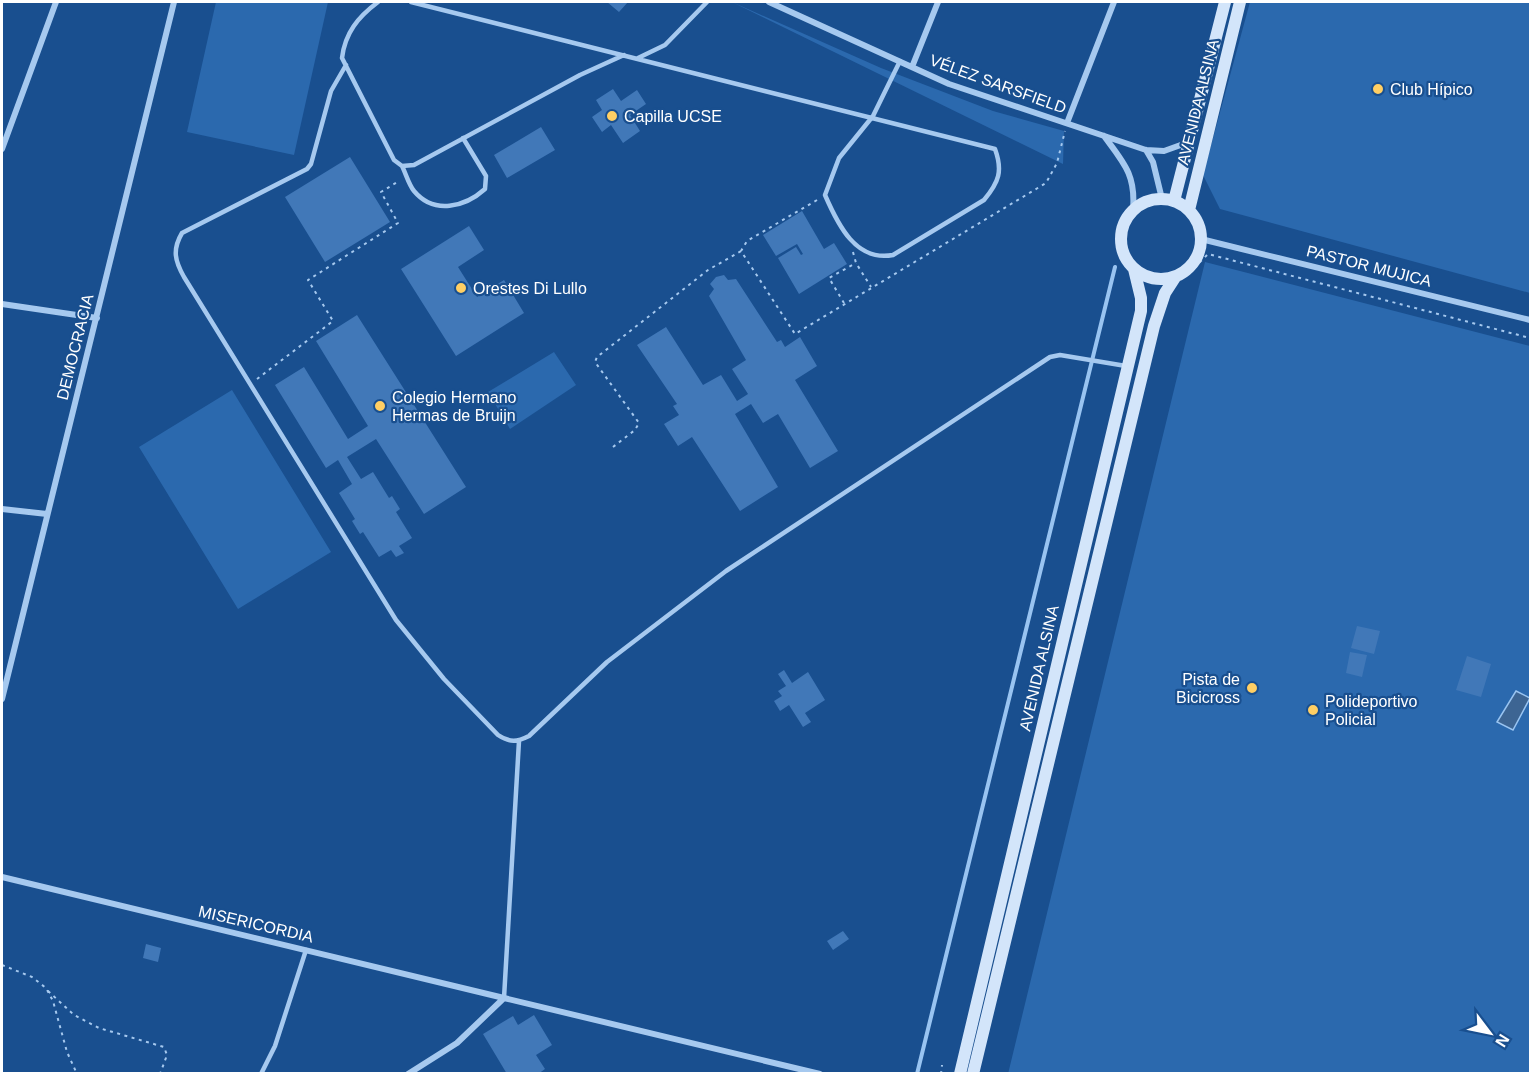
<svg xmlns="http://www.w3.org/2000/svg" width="1532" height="1075" viewBox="0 0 1532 1075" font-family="Arial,sans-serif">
  <rect width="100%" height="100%" fill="#194f8f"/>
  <path fill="#2b69ae" d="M216,2H328L294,155L187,132Z
    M732,2L881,68L993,111L1064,131L1063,164Z
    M1250,2L1530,3V293L1220,209L1203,175Z
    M1205,262L1530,346V1073L1008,1074Z
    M554,352L576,385L510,429L488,392Z
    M232,390L331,552L238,609L139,447Z"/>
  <path fill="#3d6593" stroke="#99c4f1" stroke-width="1.5" d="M1516,691L1530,698L1513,730L1497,722Z"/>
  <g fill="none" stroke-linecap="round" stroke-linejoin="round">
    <path stroke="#99c4f1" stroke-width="4" d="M917,1074L1115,267"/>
  </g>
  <path fill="#4178b8" d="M607,2H628L619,12Z
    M613,89L621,101L637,90L646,104L630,115L640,131L623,143L611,125L602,132L592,117L602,110L596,100Z
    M541,127L555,150L507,178L494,155Z
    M350,157L390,222L325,262L285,197Z
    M802,211L824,249L834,243L847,264L799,294L778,258L796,247L801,255L803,254L797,244L776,256L763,235Z
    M469,226L484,250L458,267L477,297L504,280L524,313L456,356L401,269Z
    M724,275L728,280L736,279L777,342L781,340L785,347L800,337L817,366L795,380L838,451L810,468L778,414L763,423L751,404L735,414L778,487L740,511L692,437L678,446L664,424L679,415L673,406L677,404L637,345L666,327L703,385L721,375L737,401L748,394L732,369L746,360L709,296L714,289L710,284L716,277Z
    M357,315L466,487L424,514L376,439L347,457L361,479L373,472L389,498L392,496L400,509L396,512L412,538L399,546L404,553L396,557L391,550L379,557L363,532L360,534L352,521L355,519L339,493L352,484L338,460L326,468L275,385L304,367L348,439L368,426L316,341Z
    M1357,626L1380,631L1374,654L1351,648Z
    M1350,652L1367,655L1362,677L1346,673Z
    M1467,656L1491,664L1481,697L1456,690Z
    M784,670L792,683L808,672L825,700L805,713L811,722L803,727L789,705L780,711L774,701L782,696L778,691L786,686L778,674Z
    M843,931L849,939L833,950L827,941Z
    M146,944L161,948L158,962L143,958Z
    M534,1015L552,1045L536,1055L545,1069L538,1074H507L483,1034L513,1016L518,1025Z"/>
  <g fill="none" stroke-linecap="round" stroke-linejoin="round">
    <path stroke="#a6c9ef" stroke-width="2" stroke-dasharray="3 4.5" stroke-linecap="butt" d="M817,200L747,241L741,251L795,334L1046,183L1057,163L1065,131
      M853,252L856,263L871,287
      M1189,273L1208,254L1530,338
      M844,303L829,278L856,263
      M257,379L333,321L308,280L398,223L381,192L399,181
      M613,447L635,430L639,423L595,362L597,357L708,270L741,251
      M2,965L32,977L46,988L53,1001L67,1052L77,1074
      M48,991L74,1015L99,1028L164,1047L167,1055L160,1074
      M941,1074L942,1065"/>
    <path stroke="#a6c9ef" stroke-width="4.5" d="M378,2C358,17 345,33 342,58L394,160L402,166L414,165L580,75L624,55
      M411,2L995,149C1003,171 999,182 984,200L893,255C856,262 838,225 825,195L839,158L873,116L900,61
      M638,58L665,45L707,2
      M346,65L331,91L311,164L307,169L182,233C172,250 175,261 184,277L396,620L444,679L498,735C510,743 517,742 529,736L607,662L726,571L1050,357L1060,355L1126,366
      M402,166C406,174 409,185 414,191C434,215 465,207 485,189L486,176L463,138
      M504,998L519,741
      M261,1074L275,1046L306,950"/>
    <path stroke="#a6c9ef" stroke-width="6" d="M769,2L949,84L1146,150L1164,151L1189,142
      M912,67L938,2
      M1067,123L1114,2
      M1104,136C1124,163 1136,175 1133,210
      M2,149L56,2
      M1146,150L1153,162L1162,199
      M1201,239L1530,320
      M2,304L97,318
      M2,509L47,514
      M2,699L174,2
      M2,877L504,998
      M408,1074L457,1043L504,998L820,1074"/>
    <path stroke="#d3e5fa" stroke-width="12" d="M1121 239a40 40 0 1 1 80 0a40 40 0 1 1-80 0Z
      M1174,201L1225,2
      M1189,210L1240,2
      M960,1074L1141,311V298L1134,269
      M973,1074L1154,326L1165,293L1176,276"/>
  </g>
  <g fill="#ffcf64" stroke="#194f8f" stroke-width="2">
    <circle cx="1378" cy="89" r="6"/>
    <circle cx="612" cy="116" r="6"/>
    <circle cx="461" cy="288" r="6"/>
    <circle cx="380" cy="406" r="6"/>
    <circle cx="1252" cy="688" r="6"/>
    <circle cx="1313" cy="710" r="6"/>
  </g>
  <g text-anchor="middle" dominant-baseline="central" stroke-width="4.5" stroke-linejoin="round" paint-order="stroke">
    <g font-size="16" fill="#fff" stroke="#194f8f">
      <text transform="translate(998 84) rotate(20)">VÉLEZ SARSFIELD</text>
      <text transform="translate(1198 102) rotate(-76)">AVENIDA ALSINA</text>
      <text transform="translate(1369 266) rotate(14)">PASTOR MUJICA</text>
      <text transform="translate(75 347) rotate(-76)">DEMOCRACIA</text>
      <text transform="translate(1039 668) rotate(-77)">AVENIDA ALSINA</text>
      <text transform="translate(256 924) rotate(13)">MISERICORDIA</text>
    </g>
    <g font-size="16" fill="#fff" stroke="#194f8f" text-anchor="start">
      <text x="1390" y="89">Club Hípico</text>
      <text x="624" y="116">Capilla UCSE</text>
      <text x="473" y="288">Orestes Di Lullo</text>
      <text x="392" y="397">Colegio Hermano<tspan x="392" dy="18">Hermas de Bruijn</tspan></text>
      <text x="1240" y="679" text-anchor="end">Pista de<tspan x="1240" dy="18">Bicicross</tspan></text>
      <text x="1325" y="701">Polideportivo<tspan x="1325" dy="18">Policial</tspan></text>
    </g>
  </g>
  <rect width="1532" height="1075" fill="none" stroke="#ffffff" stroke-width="6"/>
  <g transform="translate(1490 1033) rotate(122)" stroke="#194f8f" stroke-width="4.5" paint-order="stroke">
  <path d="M0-4.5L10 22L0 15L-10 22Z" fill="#ffffff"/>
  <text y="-9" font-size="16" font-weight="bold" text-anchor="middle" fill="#ffffff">N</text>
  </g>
</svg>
